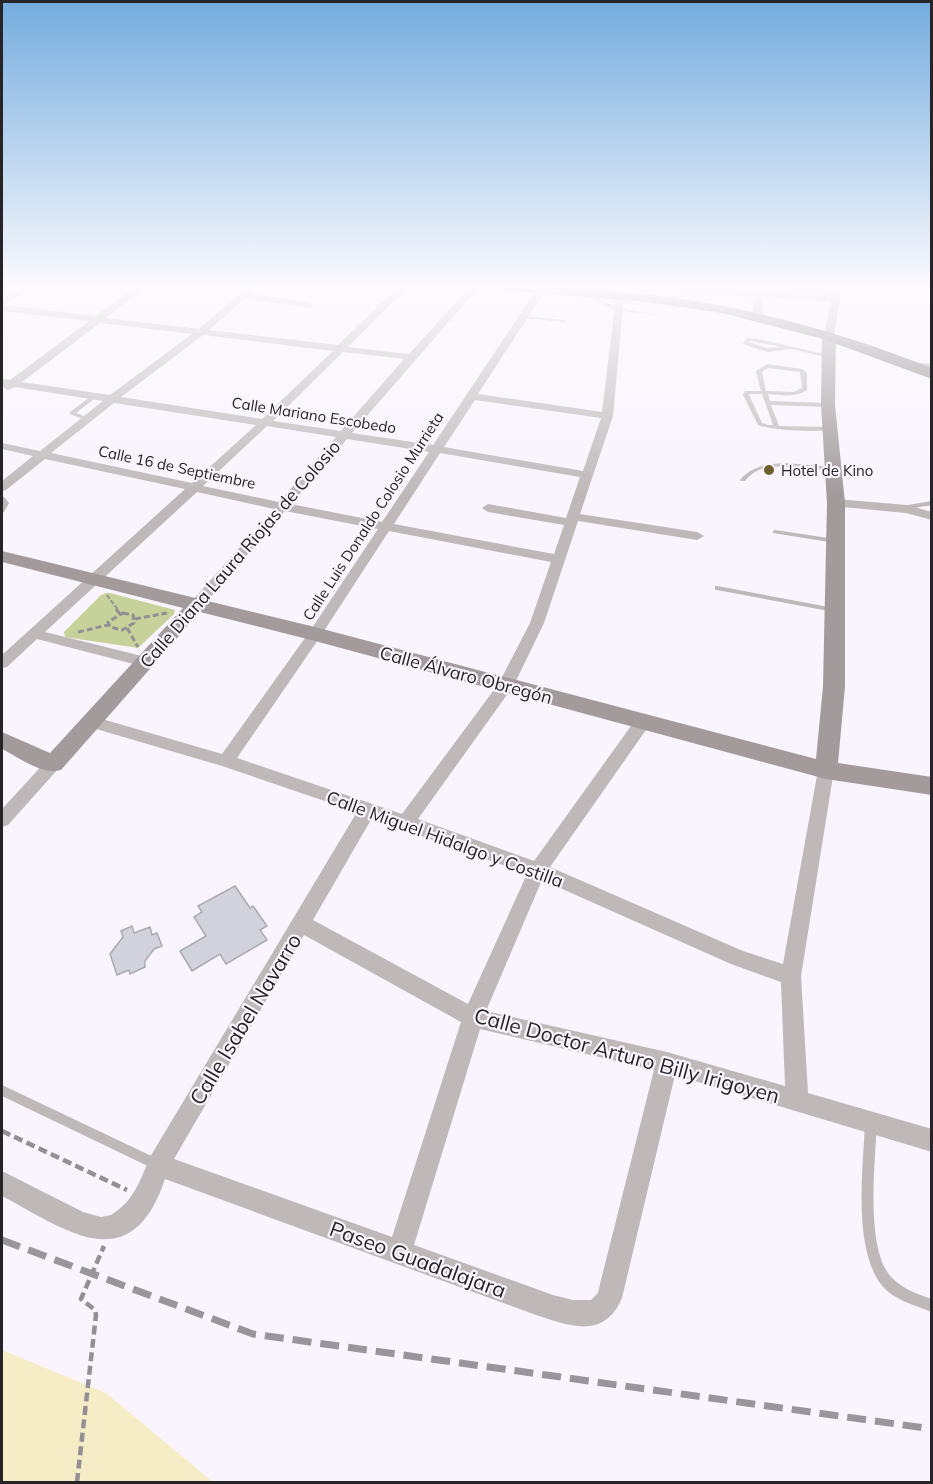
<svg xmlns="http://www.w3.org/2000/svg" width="933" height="1484" viewBox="0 0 933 1484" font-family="Mulish,sans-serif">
  <rect width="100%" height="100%" fill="#f9f4fd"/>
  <path fill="#c6d29a" d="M106,593H110L175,610L174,614L138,648L65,637L64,632L101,595Z"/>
  <path fill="#f6edc7" d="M2,1350L106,1393L213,1482H2Z"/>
  <path fill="#d1d2dc" stroke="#a9aab4" stroke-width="1.5" d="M235,886L250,908L253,906L267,926L260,930L267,940L226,964L220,954L192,971L180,951L206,936L194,917L202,912L198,906Z
    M132,926L134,933L150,927L152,935L157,933L162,946L154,949L145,961V967L130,974L129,970L117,975L110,954L123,937L121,931Z"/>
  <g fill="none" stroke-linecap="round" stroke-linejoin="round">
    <path stroke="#938f95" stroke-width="2" stroke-dasharray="4.5 2" stroke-linecap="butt" d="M107,595L118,610"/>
    <path stroke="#938f95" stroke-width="3" stroke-dasharray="6 3" stroke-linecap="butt" d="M116,609L120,614
      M123,613L133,615L134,623L122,630L110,627L108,622Z
      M135,619L167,613
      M127,628L138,647
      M78,632L108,625"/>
    <path stroke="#938f95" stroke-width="4.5" stroke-dasharray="9 4.5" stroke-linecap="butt" d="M2,1131L127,1190
      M77,1482L96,1315L95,1310L81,1299L104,1246"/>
    <path fill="#beb8b9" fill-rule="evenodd" d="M590,294L617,308L656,314L654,315L614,310L588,296V295Z
      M524,316L565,320L567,321L565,322L522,318V317Z
      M747,338L758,339L833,356L830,358L792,349L767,352L743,344V343ZM750,341L783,347L767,348L748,342Z
      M910,362L932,364V368L908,365L907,364Z
      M767,364L802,369L807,373V390C795,398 781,395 768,394L770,401L828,403L831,405L828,407L771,405L779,426L831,427L834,429L833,430C816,432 772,431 758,425L743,395L745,391H761L756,371ZM768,368L800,372L802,388L794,392L766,391L762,372ZM749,394H762L773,425H768L762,423L749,395Z
      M93,395L98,396L76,413L89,418V420H85L70,414V412Z
      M785,463L834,467L837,469L834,471C812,469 771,460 752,474C749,476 747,479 745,481H741L740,480C752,466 767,464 785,463Z
      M2,496L4,497L9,503L4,512L2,513Z
      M932,501V505L902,510L899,508L902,506Z
      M775,530L835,539L838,541L835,543L773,533V531Z
      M715,586H717L834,608L838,610L834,612L717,590H715Z
      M2,1085L162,1161L164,1165L162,1169L158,1171L154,1169L2,1096Z
      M871,1117L875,1119L877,1123C875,1162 866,1242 888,1273C898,1287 916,1294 932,1299V1312C914,1305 891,1299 880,1283C853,1245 863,1168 865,1123L867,1119Z"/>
    <path fill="#beb8b9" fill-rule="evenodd" d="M24,286H35L4,305L96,316L136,286H146L106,318L199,329L248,286H258L250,294L309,302L314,305L309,308L245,299L209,330L338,345L399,286H409L348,347L409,354L471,286H480L352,433L433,445L539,286H548L478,394L602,412L616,297L624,295L613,416L580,514L697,532L704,536L697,540L578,521L544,623L514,685L418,819L534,861L636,719H648L650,723L648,727L550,867L743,951L783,964L818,770L820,765L826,764L832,765L834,770L801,976L808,1093L932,1129V1152L675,1075L622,1298C604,1340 570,1326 536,1315L165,1179C131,1281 66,1230 2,1196V1171L83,1212L101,1217L111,1215C134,1201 140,1181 150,1157L357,812L222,766L86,726L84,722L86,718L92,716L222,754L310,631L378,529L285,511L200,609H190L188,606L190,603L274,509L197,492L45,632L150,658L153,662L150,666L145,667L37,639L7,667L2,668V655L185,489L45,459L6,490L2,491V481L33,456L2,449V443L40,451L103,401L15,387L8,390L3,387L2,379L10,380L89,321L2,311V299ZM100,323L192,334L110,395L22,382ZM203,335L333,351L262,419L121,397ZM343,352L404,359L341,431L273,421ZM475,400L601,418L583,471L444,447ZM114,403L256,425L192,483L51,453ZM267,426L336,437L279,502L203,486ZM347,439L429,452L382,522L291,504ZM440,453L580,477L566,518L488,504L482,508L488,512L564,525L554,554L394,524ZM389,531L551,562L530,623L499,683L402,814L237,758L320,637ZM372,818L527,874L468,1004L313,920ZM542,880L731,964L781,982L785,1086L667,1052L486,1011ZM304,935L461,1022L392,1237L174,1159ZM480,1029L654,1070L600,1284L598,1293L591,1300H573L553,1295L414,1245Z
      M293,286H302L303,289L295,291Z
      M647,286H689L754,292V286H763V292L832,295L833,286H842L834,335L829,338L824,335L831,301L763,298V316L758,319L753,316L754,297L651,289Z
      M836,499L907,505L932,512V520L906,513L832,506L830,503Z
      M53,758L59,760L61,764L59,768L8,825L2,827V809L47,760Z"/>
    <path fill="#a29a9b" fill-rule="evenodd" d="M829,331L836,335L835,405L845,503V686L838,763L932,777V795L826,779L315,641L200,612L61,770C43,776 18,757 2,749V732L50,753L183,608L2,562V551L315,627L816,759L823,686L827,503L821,405L822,335Z"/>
    <path fill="#8e8485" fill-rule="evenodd" d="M492,286C653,286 782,309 932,368V379L823,339L722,313L639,301L499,290Z"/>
    <path stroke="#99959c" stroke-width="7" stroke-dasharray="19 9" stroke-linecap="butt" d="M2,1240L253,1334L932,1429"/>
  </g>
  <linearGradient id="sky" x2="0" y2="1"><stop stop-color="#74acde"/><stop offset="0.58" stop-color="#fcfafe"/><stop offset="1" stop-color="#fcfafe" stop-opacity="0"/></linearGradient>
  <rect width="933" height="494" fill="url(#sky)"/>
  <circle fill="#6e602d" stroke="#f9f4fd" stroke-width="2" cx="769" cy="470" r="6"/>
  <g text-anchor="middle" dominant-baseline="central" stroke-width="4.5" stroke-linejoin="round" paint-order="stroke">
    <g font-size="15" fill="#272428" stroke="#f9f4fd">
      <text transform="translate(314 415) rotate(9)">Calle Mariano Escobedo</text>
      <text transform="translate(177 467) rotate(12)">Calle 16 de Septiembre</text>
      <text transform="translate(373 516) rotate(-57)">Calle Luis Donaldo Colosio Murrieta</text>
    </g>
    <g font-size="15" fill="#272428" stroke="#f9f4fd" text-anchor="start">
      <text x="781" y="470">Hotel de Kino</text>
    </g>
    <g font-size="18" fill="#272428" stroke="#f9f4fd">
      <text transform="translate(240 554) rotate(-49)">Calle Diana Laura Riojas de Colosio</text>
      <text transform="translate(466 675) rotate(15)">Calle Álvaro Obregón</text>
      <text transform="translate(445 839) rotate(20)">Calle Miguel Hidalgo y Costilla</text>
    </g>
    <g font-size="21" fill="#272428" stroke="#f9f4fd">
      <text transform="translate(245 1019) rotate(-59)">Calle Isabel Navarro</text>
      <text transform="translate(627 1055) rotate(15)">Calle Doctor Arturo Billy Irigoyen</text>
      <text transform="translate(418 1259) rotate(20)">Paseo Guadalajara</text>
    </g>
  </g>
  <rect width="933" height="1484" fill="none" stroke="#272428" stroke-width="6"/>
</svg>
